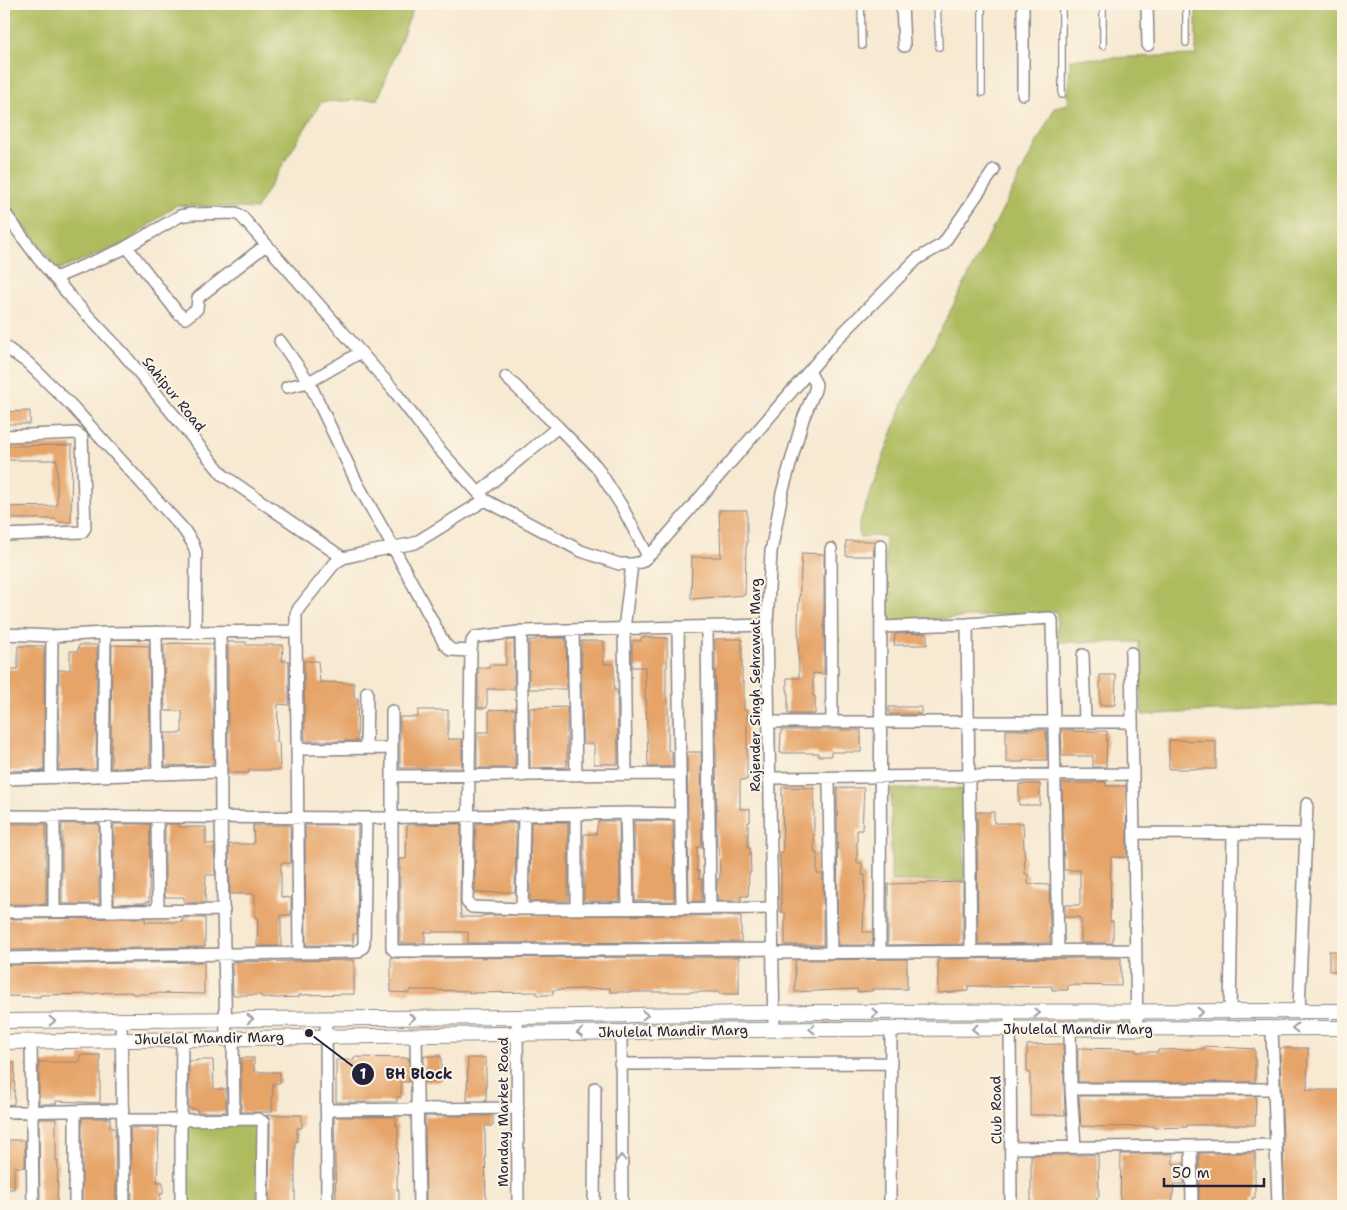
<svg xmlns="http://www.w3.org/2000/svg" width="1347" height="1210" viewBox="0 0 1347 1210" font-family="'Shantell Sans',sans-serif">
  <rect width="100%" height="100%" fill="#fcf5e5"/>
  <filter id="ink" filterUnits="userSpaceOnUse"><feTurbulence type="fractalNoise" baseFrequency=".02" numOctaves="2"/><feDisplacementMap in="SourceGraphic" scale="10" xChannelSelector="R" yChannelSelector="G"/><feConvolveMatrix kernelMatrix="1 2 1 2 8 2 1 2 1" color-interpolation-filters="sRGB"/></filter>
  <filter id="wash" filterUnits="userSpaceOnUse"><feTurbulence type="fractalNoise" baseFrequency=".0096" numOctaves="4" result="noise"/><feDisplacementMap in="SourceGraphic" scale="20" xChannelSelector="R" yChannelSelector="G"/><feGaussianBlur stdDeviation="1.12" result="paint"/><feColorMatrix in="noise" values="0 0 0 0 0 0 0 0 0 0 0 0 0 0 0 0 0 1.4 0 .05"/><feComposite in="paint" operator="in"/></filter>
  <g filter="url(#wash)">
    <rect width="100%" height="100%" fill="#f7e9d2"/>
    <path fill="#aebc5f" stroke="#686f4d" d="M4,4H415L378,99L321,102L256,209L176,205L124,244L58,270L4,201Z
      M1196,4H1343V704L1142,715L1139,642H1057V611L887,623L885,536L859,537V524L903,403L1055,107L1068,104L1070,59L1196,55Z
      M891,789H964V881H891Z
      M257,1123V1206H187V1124Z"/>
    <g id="blocks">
      <path fill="#e6a469" d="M30,411V424H4V412Z
        M72,445L71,522H57V519H4V507L57,506V460H4V446Z
        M719,510H747V546H746L745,595L691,599L692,557H721Z
        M846,541H875L873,556H846Z
        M802,553L824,554V674L813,673V696H815V714H788V690H787V678H799L798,620Z
        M927,633V645H894L895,634Z
        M641,637L667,638V667H666V698H668V750L672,752V767H648L646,698H645V667H632V641H641Z
        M536,638H566L567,689H529V640H536Z
        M715,639H742V682H744V710H747V780H740V809H750V822H748V848H750L751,873H749L748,896H741V901H717V879H720L719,847H717Z
        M511,640H514V689H487V708H478V668H489V665H506V641Z
        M581,641H604V664H614V690H617L618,764H594V744H583Z
        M228,642H246V645H283L282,661H289V705L278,704L277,742H279L280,770H249V773H228Z
        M170,643L213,644V765L165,766V733H182V711H165L164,644H170Z
        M79,645H97L96,769L59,770V670H70V651H78Z
        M112,645L149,646L150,767L111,768Z
        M18,646H44V770L6,771L4,669H18Z
        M304,661H318L320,682L354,683V698H358L357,741H305Z
        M1100,675H1116L1115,705H1100Z
        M567,707V767L530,768V708Z
        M889,707H921V714H889Z
        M515,709V768H477V732H489V710Z
        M418,710H448V739H462V768H400V717H418Z
        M781,730H861V752H831V756H818V753H780Z
        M1006,730H1046L1047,760H1023V762H1006Z
        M1061,730H1074V731H1107L1106,767H1093V756H1062Z
        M1169,740L1216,741V769H1169Z
        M687,752H701L702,847H697V871H699V879H702V901H689Z
        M1093,782H1106V786H1126L1127,857H1111L1110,921H1113V943H1081V919H1079V917H1065V905H1080V870H1064L1062,783H1093Z
        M1019,784H1040V805H1019Z
        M782,787L814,788V853H817V874H823V945H785V912H781V869H780V853H783Z
        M837,788H864L862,830H857V863H862V875H865L863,932H873V945H838Z
        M977,812H994V823H1023L1025,874H1028V884L1049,885L1050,943L978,944Z
        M598,821H619L620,901H584V834H596Z
        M634,821H673L674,901H635Z
        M531,822H568V901H530Z
        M476,823H516L515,892L475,893Z
        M6,824H46V904H6V879H4Z
        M62,824H99V904H62Z
        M114,824H150L149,902H145V903L114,904Z
        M165,824H179V827H206V844H214L215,875H206L205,903H184V897H165Z
        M461,824L460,902L461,917H481V916L490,915L741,916V942L468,943V932H425V943H400V859H406L407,825Z
        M253,825H290L291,863H281V897L291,898V915H281V946H257L258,918H255V894H230L229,844H254Z
        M305,825H358L357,934H353V945H306Z
        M963,882V944L888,945V884Z
        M145,918V922H182L183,918H205V946L204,947L4,950V919Z
        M1329,951H1343V971H1329Z
        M391,957L395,958L739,957V994H719V992H610V988L553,990V995H537V992L469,993V991L431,990H410V993L391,992Z
        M1121,958V986L1068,985V990H1052V986L989,987V986H968V991L938,993V959Z
        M907,959V989H872V991L857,992V989L795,992V960Z
        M354,960V994L299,995V997L276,998L261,997V995H233L232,962Z
        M204,962V994L150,993V994H132V992L95,993V994L40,995V997L5,996V965Z
        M1063,1044L1065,1115H1030V1072H1027V1045Z
        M1204,1046L1255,1049V1082H1078V1048L1122,1049L1136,1050V1052H1158V1050L1204,1049Z
        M1280,1048H1308L1307,1090H1343V1204L1285,1205Z
        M80,1055H100V1103L56,1101V1104H39V1062H80Z
        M424,1056H441V1082H424Z
        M354,1057L409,1058V1082H401V1097H397V1102H336V1060H354Z
        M241,1058H254V1072H280V1083H273L272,1112H241Z
        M468,1058H486V1101H467Z
        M197,1060H213L214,1089H226V1112H197V1109H189V1061H197Z
        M4,1063H15L14,1104L4,1105Z
        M1079,1096H1256L1255,1125H1187V1127L1154,1128V1126L1107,1127L1081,1126Z
        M266,1115H302V1128H297V1142H295V1206H269L270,1122L269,1118Z
        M425,1116H493V1126H485L486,1206H426Z
        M334,1117H396V1126H398L397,1190H399V1206H336Z
        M82,1118H110V1128H115L116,1202H101V1206H82Z
        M39,1119H56V1161H58L57,1206H40Z
        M130,1128H159L157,1182H163V1194H160V1206H132Z
        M4,1140H25V1167H14V1189H4Z
        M1199,1153H1255V1198H1252V1206H1199Z
        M1121,1154H1173V1164H1184V1184H1174L1172,1206H1120Z
        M1031,1155H1098L1099,1197H1097V1206H1031Z"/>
    </g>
  </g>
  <g filter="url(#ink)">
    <use href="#blocks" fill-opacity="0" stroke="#8c8686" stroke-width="1"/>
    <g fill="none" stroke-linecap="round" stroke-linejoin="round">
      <g stroke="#8c8686" stroke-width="8">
        <path id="service" d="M861,4L862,46
          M937,4L939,47
          M1062,4V95
          M1103,4V46
          M1186,4V43
          M982,93V4"/>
      </g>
      <g stroke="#8c8686" stroke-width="14">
        <path id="minor" d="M902,4L904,46
          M1023,4V94
          M1147,4L1148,45
          M4,212L38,258L73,300L123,353L223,475L343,558
          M127,247L178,313L185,318L197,309L198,298L200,296L266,245
          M55,278L121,250L180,216L191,214L236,213L242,217L392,388L438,448L485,500L581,551L619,564H632L641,562L653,552L835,341L917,259L943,244L994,170
          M280,341L309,382L357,483L393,547L444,643L451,650L471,651
          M4,346L28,363L71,405L184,530L192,542L196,552L195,633
          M506,377L558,427
          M287,387L309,382L361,352
          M4,436L76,433L82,437L85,528L82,532L4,535
          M479,493L558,427L596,466L621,505L648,556
          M831,549L832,722
          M967,624L971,951
          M767,625L527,631L475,637L472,641L471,651L467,902L472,907L522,909L772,908
          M678,627L682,908
          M707,627L710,908
          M881,627L967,624L1049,618L1052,620L1058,950
          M573,630L576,775
          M296,631V614L299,608L335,563L343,558L360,554L415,543L485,500
          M521,631L523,776
          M156,632L158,774
          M220,632L221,816L226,1038
          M4,634L52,636L105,633L296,631L299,952
          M1131,653L1137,1028
          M1083,655L1085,722
          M392,711V948L395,951L772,949
          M769,722H1132
          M366,748L367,692
          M297,749L392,748
          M626,774L624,629L632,564
          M103,775L105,633
          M392,776L680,774
          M51,777L52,636
          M770,778L1133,774
          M829,778L831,952
          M4,779L221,772
          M626,813L628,909
          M4,816L366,818L626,813L680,814
          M54,816V911
          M106,816L107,910
          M157,816L158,910
          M1134,833L1306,834
          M522,909L524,815
          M576,909V815
          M4,912L224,910
          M880,952L881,545
          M772,953L1136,950
          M4,958L357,952L363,947L364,943L366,818
          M1230,1011L1233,834
          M1299,1011L1307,804
          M1010,1013L1011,1206
          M517,1017L518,1206
          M326,1019L327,1206
          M121,1020L124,1206
          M1272,1028L1278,1206
          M1070,1029L1071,1089L1075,1147
          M774,1030L767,625L771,552L782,493L803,419L815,390L816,384L809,371
          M621,1032L622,1206
          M416,1035L419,1206
          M233,1038L234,1120
          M31,1041L33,1206
          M620,1064L891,1063
          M1071,1089H1274
          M326,1110L518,1108
          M75,1111V1206
          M4,1112L123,1110
          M123,1120H181L182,1038
          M1191,1146L1192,1206
          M1011,1148L1275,1145
          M181,1206V1120L258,1119L263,1122L262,1206
          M594,1206L595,1088
          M888,1206L890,1200L891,1029"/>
      </g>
      <g stroke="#8c8686" stroke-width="16">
        <path id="tertiary" d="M4,1021L517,1017L817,1012L1343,1011
          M4,1042L819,1029L1343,1028"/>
      </g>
      <use href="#service" stroke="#fff" stroke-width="5.5"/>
      <use href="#minor" stroke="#fff" stroke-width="11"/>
      <use href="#tertiary" stroke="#fff" stroke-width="14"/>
    </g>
    <defs><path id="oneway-chevron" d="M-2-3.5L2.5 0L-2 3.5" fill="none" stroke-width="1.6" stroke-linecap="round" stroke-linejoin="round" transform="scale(1.25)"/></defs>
    <g stroke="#9c9ca7">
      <use href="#oneway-chevron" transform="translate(1200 1012)"/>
      <use href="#oneway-chevron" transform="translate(875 1013)"/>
      <use href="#oneway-chevron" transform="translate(1037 1013)"/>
      <use href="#oneway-chevron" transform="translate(645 1015) rotate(-1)"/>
      <use href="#oneway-chevron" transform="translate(412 1018) rotate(-1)"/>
      <use href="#oneway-chevron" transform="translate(250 1019) rotate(-1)"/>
      <use href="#oneway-chevron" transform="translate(52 1021)"/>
      <use href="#oneway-chevron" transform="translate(1295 1028) rotate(180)"/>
      <use href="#oneway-chevron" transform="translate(812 1029) rotate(179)"/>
      <use href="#oneway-chevron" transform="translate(975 1029) rotate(180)"/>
      <use href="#oneway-chevron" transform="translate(580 1033) rotate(179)"/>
      <use href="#oneway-chevron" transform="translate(621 1158) rotate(-91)"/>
    </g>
  </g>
  <g text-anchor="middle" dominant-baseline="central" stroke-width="4" stroke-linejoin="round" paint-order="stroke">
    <g font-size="14" fill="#22223b" stroke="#fcf5e5">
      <text transform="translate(174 394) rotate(51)">Sahipur Road</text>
      <text transform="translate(755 685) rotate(-90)">Rajender Singh Sehrawat Marg</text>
      <text x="1078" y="1029">Jhulelal Mandir Marg</text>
      <text transform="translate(673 1031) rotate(-1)">Jhulelal Mandir Marg</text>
      <text transform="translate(209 1038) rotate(-1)">Jhulelal Mandir Marg</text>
      <text transform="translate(996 1110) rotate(-91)">Club Road</text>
      <text transform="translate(503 1112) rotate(-90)">Monday Market Road</text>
    </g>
  </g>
  <path fill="none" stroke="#22223b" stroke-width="2" d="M309 1033L363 1074"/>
  <g fill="#22223b" stroke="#fcf5e5" stroke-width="2">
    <circle cx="309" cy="1033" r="5"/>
    <circle cx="363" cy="1074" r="12"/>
  </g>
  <g font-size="15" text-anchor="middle" font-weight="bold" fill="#fff">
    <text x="363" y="1079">1</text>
  </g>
  <g font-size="15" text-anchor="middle" font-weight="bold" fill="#22223b" stroke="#fcf5e5" stroke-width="4" stroke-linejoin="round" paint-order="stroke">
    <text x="419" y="1079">BH Block</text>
  </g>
  <rect width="1347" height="1210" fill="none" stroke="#fcf5e5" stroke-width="20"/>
  <path d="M1164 1178v8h100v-8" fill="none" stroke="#22223b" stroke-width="2.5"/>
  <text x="1172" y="1178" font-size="15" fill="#22223b" stroke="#fcf5e5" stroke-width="4" paint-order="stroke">50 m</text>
</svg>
